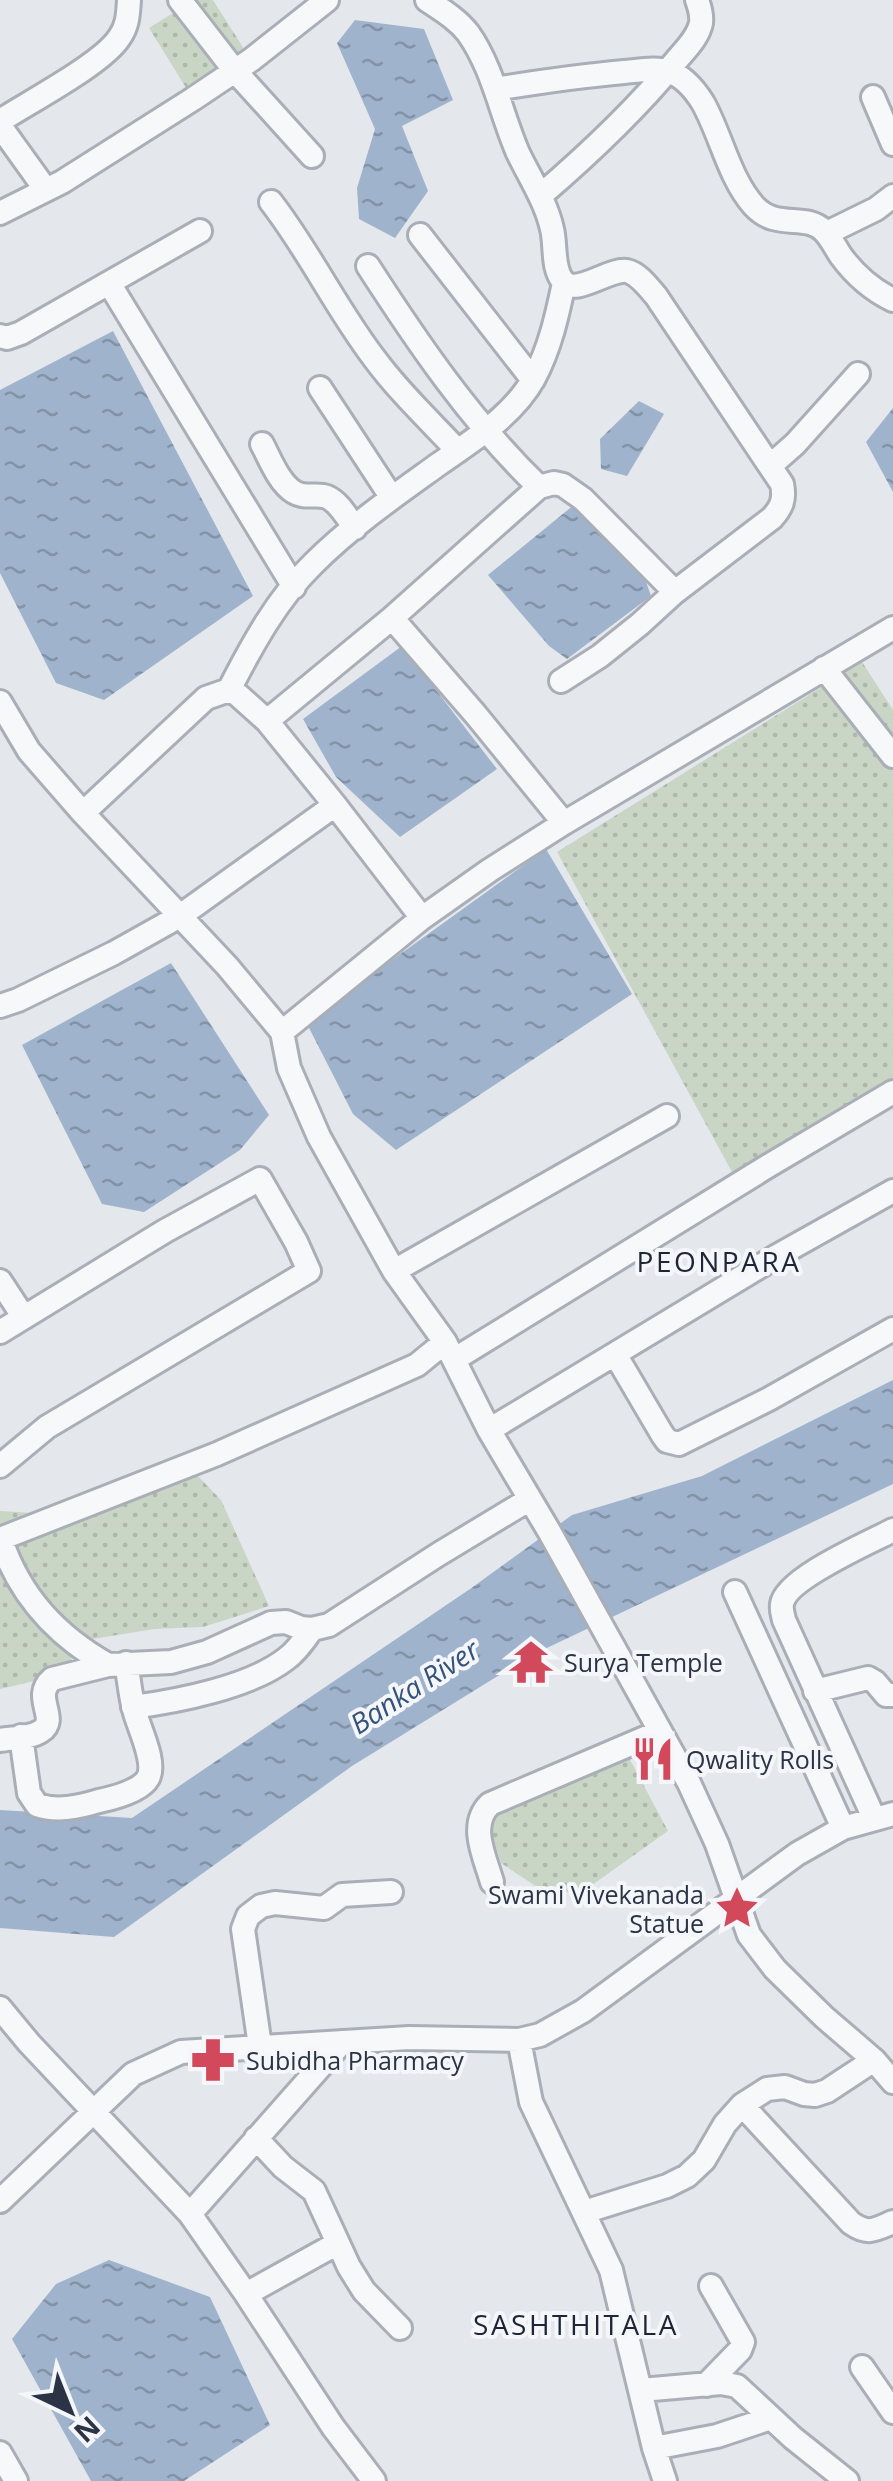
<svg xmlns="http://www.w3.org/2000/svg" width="893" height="2481" viewBox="0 0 893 2481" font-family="'Open Sans',sans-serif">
  <defs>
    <pattern id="park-dots" width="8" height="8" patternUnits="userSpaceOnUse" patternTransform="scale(2.5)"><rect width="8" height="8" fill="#c9d6c5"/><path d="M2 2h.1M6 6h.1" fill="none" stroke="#adb8ab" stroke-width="1.8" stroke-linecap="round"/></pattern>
    <pattern id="water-ripples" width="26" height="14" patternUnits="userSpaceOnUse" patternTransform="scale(2.5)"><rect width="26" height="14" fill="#9fb4cc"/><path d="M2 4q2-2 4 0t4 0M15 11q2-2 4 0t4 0" fill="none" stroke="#8293a7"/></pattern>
  </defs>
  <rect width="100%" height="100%" fill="#e4e7ec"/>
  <path fill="url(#park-dots)" d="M194,0H213L251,60L193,99L149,28Z
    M862,662L893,710V1086L768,1166L732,1172L557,852Z
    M197,1475L221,1500L269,1606L203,1627L154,1629L68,1643L0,1549V1511L65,1515L153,1478Z
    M0,1560L76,1665L34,1681L0,1689Z
    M620,1741L668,1831L585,1890L549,1895L501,1863L488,1823L534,1783Z"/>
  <path fill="url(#water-ripples)" d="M355,20L424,29L453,100L402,126L428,191L395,238L359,219L357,188L375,129L337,43Z
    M113,331L253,596L104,700L56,683L0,573V390Z
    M639,401L664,414L627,476L601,469L600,439Z
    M893,408V492L866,442Z
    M575,504L638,559L651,596L567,659L549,646L488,575Z
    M402,646L497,769L400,837L336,777L303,719Z
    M546,849L632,994L396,1150L353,1114L306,1022Z
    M171,963L269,1115L240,1150L144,1212L102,1204L22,1045Z
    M893,1380V1484L532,1655L352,1766L114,1937L0,1928V1810L132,1818L470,1589L572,1515L702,1476Z
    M109,2260L210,2297L270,2425L184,2481H91L12,2339L56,2284Z"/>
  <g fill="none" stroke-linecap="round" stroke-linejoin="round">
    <g stroke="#a9aeb7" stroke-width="28">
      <path id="minor" d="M180,0L235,71L312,156
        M427,0C442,10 457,19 468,33C493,68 501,114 518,153C530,178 546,202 552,229C556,244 552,269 563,281C576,297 609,268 627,271C639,274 648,287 656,296L782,484C785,499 782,507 772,518L675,592L640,624L600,656L561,681
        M495,89C538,82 580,76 624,72C637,71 657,67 670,72C684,77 695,90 703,103C721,135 729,178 754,206C777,231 805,212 824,231C831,238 835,247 841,256C855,275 872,290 893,300
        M873,97L893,144
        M0,121C29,102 102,64 119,38C128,26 128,14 129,0
        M0,126L46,190
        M540,196C589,154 634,112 675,62C684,51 698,38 701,23C702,15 700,8 697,0
        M271,202C309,251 336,308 374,358C399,392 429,420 458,451
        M0,213L62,182L193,99L251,60L327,0
        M827,233L876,209L893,196
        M420,235L533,380
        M368,266C419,345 471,421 539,487
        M109,283L294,587
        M0,336L7,338L21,333L200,231
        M320,388L392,498
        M262,444C270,459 279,483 294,492C305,499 317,493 327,497C339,502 348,519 355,528
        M770,466L795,444L858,374
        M392,618L476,715L564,823
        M824,668L893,756
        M229,690C252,645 277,599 313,564C351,526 396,495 439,464C473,440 513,416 534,378C550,348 557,316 564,283
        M0,702L29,751L83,813L227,966L282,1032L289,1068L319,1137L394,1271L445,1342L489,1430L549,1531L689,1783L717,1844L749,1935L775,1969L824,2017L874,2060L893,2082
        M83,813L206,698L229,690L238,695L267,721
        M422,918L335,805L267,721L392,618L539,487L554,483L563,485L583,499L675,592
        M0,1006L18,1000L114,953L180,916L335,805
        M282,1032L422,918L490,870L564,823L893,628
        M394,1271L667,1116
        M0,1281L23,1316
        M0,1332L165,1231L260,1179L296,1242L309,1271L47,1427L0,1466
        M615,1354L662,1434L667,1441L679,1444L769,1399L893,1329
        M455,1359L768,1166L893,1092
        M489,1430L777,1256L893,1191
        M0,1539L217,1454L417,1365L445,1342
        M1,1540C20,1597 57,1636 108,1665
        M735,1592L843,1828
        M815,1691L868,1678L875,1682L886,1695H893
        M133,1707C178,1701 250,1687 286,1659C297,1651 305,1639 312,1629
        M21,1736L29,1793L37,1805C57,1812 79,1807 99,1801C113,1798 141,1791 148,1778C157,1762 138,1727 134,1709C130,1694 129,1678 126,1663
        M0,1740C12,1738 31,1738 41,1731C60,1719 31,1697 52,1679L108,1665L171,1662L207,1652L271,1623L286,1622L301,1628L312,1629L329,1625L439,1554L530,1499
        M874,1818L784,1620C783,1615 781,1610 782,1604C786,1578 869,1543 893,1530
        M492,1882C485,1857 468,1825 490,1804L659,1732
        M0,2008L29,2043L190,2214L246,2294L333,2427L374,2481
        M519,2040L531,2102L611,2270L654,2448L665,2481
        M260,2046L243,1929L248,1916L261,1906L275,1903L324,1908L342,1895L391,1892
        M742,2105L851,2223C868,2235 874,2230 893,2222
        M256,2138L283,2167L314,2191L349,2267L364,2291L400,2328
        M0,2201L133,2074L181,2052L409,2038L519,2040L540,2035L583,2011L797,1854L843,1828L893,1814
        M584,2212L667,2186L687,2176L704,2160L725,2124L742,2105L767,2089L785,2087L804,2094L815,2095L827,2091L874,2060
        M190,2214L342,2042
        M246,2294L338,2243
        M862,2367L893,2412
        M706,2385L740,2350L743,2342L711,2286
        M641,2390L721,2383L737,2386L793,2438L847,2481
        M654,2448L717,2436L771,2418
        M0,2453L16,2481"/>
    </g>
    <use href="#minor" stroke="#f7f8fa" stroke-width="22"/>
  </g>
  <defs>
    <g id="temple-bare" transform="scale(3.45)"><path d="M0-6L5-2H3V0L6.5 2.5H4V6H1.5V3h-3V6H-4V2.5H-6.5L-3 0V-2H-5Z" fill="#d1495b" stroke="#f4f6f9" stroke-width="2.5" paint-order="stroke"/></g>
    <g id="restaurant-bare" transform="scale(3.45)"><path d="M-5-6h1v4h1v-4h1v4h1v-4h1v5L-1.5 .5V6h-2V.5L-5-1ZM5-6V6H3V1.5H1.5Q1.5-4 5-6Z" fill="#d1495b" stroke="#f4f6f9" stroke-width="2.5" paint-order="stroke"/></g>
    <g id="sight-bare" transform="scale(3.45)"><path d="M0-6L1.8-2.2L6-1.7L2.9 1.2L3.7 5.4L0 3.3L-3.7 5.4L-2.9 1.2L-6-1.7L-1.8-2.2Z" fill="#d1495b" stroke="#f4f6f9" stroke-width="2.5" paint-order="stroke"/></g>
    <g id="pharmacy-bare" transform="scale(3.45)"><path d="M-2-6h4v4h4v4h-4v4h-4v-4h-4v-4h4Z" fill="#d1495b" stroke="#f4f6f9" stroke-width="2.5" paint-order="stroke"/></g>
  </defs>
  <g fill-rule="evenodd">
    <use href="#temple-bare" x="531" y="1662"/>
    <use href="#restaurant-bare" x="653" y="1759"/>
    <use href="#sight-bare" x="737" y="1908"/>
    <use href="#pharmacy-bare" x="213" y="2060"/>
  </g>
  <g text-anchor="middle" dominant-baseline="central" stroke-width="8" stroke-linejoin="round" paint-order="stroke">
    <g font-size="25" fill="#2b3445" stroke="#f4f6f9" text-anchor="start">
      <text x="564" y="1662">Surya Temple</text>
      <text x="686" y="1759">Qwality Rolls</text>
      <text x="704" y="1894" text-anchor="end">Swami Vivekanada<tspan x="704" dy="29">Statue</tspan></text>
      <text x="246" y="2060">Subidha Pharmacy</text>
    </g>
    <g font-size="28" letter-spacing="2.5" fill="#1d2536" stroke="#f4f6f9">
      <text x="719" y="1261">PEONPARA</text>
      <text x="576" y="2324">SASHTHITALA</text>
    </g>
    <g font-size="28" font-style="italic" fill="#34527a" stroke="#f4f6f9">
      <text transform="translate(414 1686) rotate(-33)">Banka River</text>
    </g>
  </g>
  <g transform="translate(70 2411) rotate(137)" stroke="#f4f6f9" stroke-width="8" paint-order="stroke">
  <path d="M0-8L18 38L0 25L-18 38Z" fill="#2b3445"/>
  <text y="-15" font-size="28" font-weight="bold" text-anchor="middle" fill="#2b3445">N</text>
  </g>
</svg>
